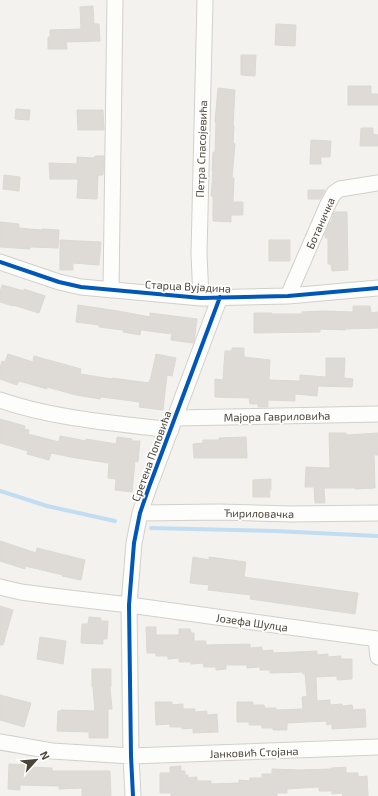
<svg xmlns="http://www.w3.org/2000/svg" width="378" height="796" viewBox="0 0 378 796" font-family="'Exo 2',sans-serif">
  <rect width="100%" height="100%" fill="#f4f2ee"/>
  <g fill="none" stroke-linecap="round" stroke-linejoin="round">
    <path stroke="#c0ddf1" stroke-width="4" d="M0,491L47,506L115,521
      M151,528L275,531L378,536"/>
  </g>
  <path fill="#dedbd6" stroke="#dcd9d4" d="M93,6L94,24H99L100,41L66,42L67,49H48V37H50V30L81,29L80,7Z
    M276,24L296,25L295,46L275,45Z
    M241,55H256L255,76L241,75Z
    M348,86H371V94H378V105H348Z
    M218,88L235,90L233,126H234L233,143L235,144L232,178H234L233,202H243V215H231V222L213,221V196H211L213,171H212L213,152H215L216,122H215Z
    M16,109L30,110L29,120L15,119Z
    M77,110H103L104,130H78Z
    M361,128H373V134L378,135V146H360Z
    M311,140L331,141L330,157H321V164H310Z
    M95,156H104L103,175H98L97,199L77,198L78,179H50L49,163L77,164V157L94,158Z
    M4,175L20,177L19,191L3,189Z
    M308,190H325L320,199H308Z
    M334,212H347L348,270L332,271L331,264H328V238H325V234L330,222H331L332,219Z
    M0,222L19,224V228L42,230V229L59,230L58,248L30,247V249L0,247Z
    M60,240L101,242L99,265L73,263V270H60Z
    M269,240H290V261H269Z
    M2,285L24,291V289L45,296L39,313L13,305V306L0,302V292Z
    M78,305L118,311L150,317V313L197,319L194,342L193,343L171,340L172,334L141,330L140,335L123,332V330L99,327V325L76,322Z
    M353,306H370L371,313L378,312V328L345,329V330L320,329V332L254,333V313H272V314H302V312L322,311L353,312Z
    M232,348H244V357L270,360L269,380L300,381V375L326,377V358H345L344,378L353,379L352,387L318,386L317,396L295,394V401L268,400V407H258V404H250L249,398L215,397V379L223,380L225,351H232Z
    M8,354L33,362L34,356L81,369L80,374L112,379V378L149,383V381H150L156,354L176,358L172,376L167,375L163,410L139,407L140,402L101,397L100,399L76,395L47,387V389L19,381L17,385L0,379V368L2,361L5,362Z
    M0,419L25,426L24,429L29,430L28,434L59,442L60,436L86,441V439L116,444L117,437L132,439V441H140L138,462L135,461L132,492L115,490L116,479L108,478L109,463L76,458L51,453L49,460L27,454L28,451L0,443Z
    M329,433H346V435L378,433V455H374L375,488L355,489V488H324L325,503H315L314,487H305L306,467L330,468Z
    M246,437L247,458H194L193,444L203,443V440H219V438Z
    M271,479V490H269L270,497H253V480Z
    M0,541L36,553L37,548L85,560L81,580L62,576L63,575L25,566V569L0,561Z
    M193,557L209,560V557L246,562L244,577L358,593L355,614L250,599L251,595L208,590L209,585L190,583Z
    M0,606L13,610L3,645H0Z
    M89,617L101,618V621H108L107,639H103V644L81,643L82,624H88Z
    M146,627H156V635H179V629H190L191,633H194V641H206V645L250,644V648L262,647V651L273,650V653L317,651V655L328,654V657L341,656V659H352V679L337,680V676L316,677L317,701L330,700V705L342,704L343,706L352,705L353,710L365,709L366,727L332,729V724L327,725L326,721L287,723V730H273V728H262V725H249V722H237V702H253V705H264L265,708H276V710L303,709L302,697L307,696L305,674H303V672L270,673V670H260V667L247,668V665H226V669L216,670V667H204L203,663L191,664V662H179V658L168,659V656H156V653H147Z
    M40,637L66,641L63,664L37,659Z
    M92,669H111V687H110L112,709H108V738H89V732L57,731L58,711H60L61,710L95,711L93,687H92Z
    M0,695L31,703L24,727L0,720Z
    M155,702H172V705L183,704V709H195V712L207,711V715L217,714L218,732L193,733V728L182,729V727H170V724L156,725Z
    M9,764L28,765L27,767L52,768V771H110L111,796H82V788L59,789V786L20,785V790L8,789Z
    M181,766V771H185V775H188V778L197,777V781H211V784L239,783V780L250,781V778H262V774H272V769L299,770L331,769V768L346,767V773H358V777L367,776L368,796H343L342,793L332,794V791H319V787L287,789V793H277V796H171V793H160V773H170V767Z"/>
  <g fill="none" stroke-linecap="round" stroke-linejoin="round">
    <g stroke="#d2d0cb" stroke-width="17">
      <path id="street" d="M0,262L59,282L81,287L201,298L288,296L378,288
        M111,290L115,0
        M288,296L328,204L334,193L340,189L378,183
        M201,298L199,254L205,0
        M0,400C55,419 114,423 171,430
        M175,418L378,414
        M140,513L219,512L292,514L378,513
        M0,587L21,592L52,596L129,605L378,639
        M376,639L378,657
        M0,742L52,751L131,756L378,747
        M133,796L131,756L129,605L134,543L140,513L149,487L220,297"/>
    </g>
    <use href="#street" stroke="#fdfdfc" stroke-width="15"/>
    <g stroke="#fff" stroke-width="6">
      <path id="cycleway" d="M0,262L59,282L81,287L201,298L288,296L378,288
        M133,796L131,756L129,605L134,543L140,513L149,487L220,297"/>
    </g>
    <use href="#cycleway" stroke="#0057b8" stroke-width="4"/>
  </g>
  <g text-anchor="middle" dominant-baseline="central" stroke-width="3.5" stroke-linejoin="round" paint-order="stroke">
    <g font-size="11" fill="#4b4439" stroke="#fff">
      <text transform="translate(201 149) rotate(-88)">Петра Спасојевића</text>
      <text transform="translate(320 223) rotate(-66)">Ботаничка</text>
      <text transform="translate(188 286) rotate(3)">Старца Вујадина</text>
      <text transform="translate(277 416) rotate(-1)">Мајора Гавриловића</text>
      <text transform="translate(151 456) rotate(-70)">Сретена Поповића</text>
      <text transform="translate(259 513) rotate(1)">Ћириловачка</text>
      <text transform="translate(252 622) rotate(8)">Јозефа Шулца</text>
      <text transform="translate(254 752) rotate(-2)">Јанковић Стојана</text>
    </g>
  </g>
  <g transform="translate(36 760) rotate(63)" stroke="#ffffff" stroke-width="3" paint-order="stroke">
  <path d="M0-3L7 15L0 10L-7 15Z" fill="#4b4439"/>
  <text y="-6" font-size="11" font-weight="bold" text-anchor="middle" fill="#4b4439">N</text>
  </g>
</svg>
